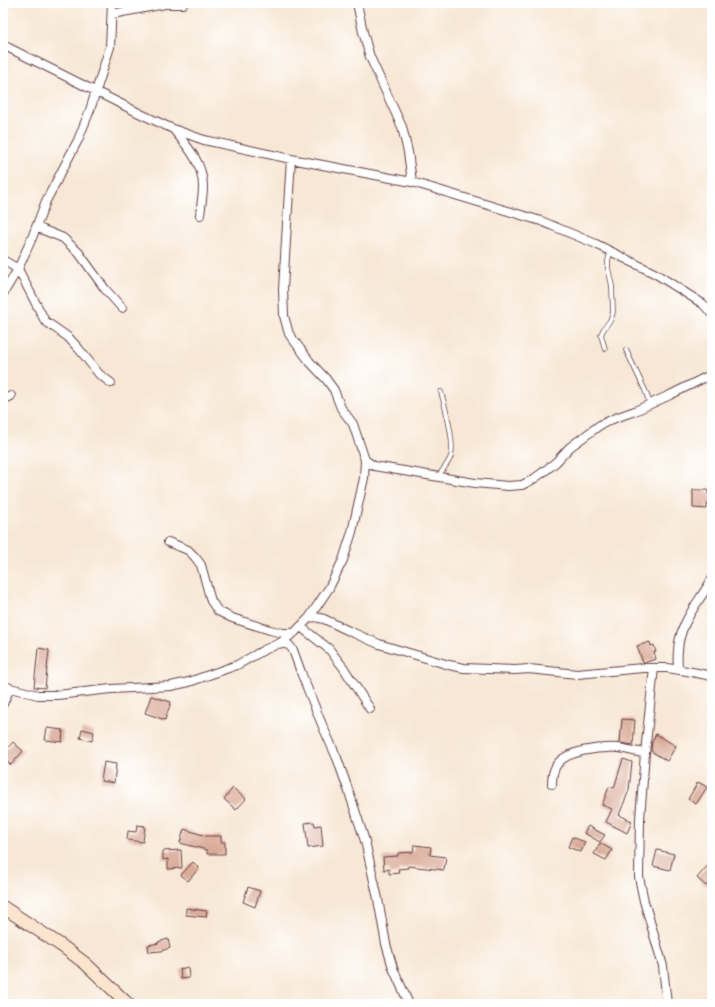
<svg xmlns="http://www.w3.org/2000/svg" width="715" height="1007" viewBox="0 0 715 1007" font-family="'Indie Flower',sans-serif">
  <rect width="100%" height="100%" fill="#fff"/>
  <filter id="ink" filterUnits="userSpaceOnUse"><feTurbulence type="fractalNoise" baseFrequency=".025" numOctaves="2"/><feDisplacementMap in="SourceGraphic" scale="8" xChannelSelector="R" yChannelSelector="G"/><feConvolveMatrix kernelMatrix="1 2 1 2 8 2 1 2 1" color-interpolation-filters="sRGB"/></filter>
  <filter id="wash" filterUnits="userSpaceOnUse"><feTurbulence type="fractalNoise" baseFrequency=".012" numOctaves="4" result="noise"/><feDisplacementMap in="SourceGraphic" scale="16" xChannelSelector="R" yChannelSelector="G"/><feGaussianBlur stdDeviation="0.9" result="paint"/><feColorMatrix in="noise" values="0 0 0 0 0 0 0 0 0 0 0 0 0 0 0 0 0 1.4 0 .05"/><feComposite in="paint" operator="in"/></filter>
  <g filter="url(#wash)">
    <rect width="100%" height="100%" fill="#f7e7d4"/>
    <g id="blocks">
      <path fill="#daab99" d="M693,490H708V494H711V504H707V509L693,508Z
        M650,642L651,646L654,645L656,652H654L656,659L643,663L637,646Z
        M38,648L49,650L45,688L34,687Z
        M151,696L171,702L165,720L145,713Z
        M622,719L635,720L633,745L620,743Z
        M47,728L63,730L62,742L45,740Z
        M82,729L94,732L92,741L80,738Z
        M656,734L676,746L667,761L651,751L652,742Z
        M13,742L23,751L11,765L3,758V753Z
        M623,759L632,762L629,790L619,815L632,821L627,833L606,822L612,809L602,805L609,787L614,788Z
        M104,762L116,764L114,783L101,781Z
        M698,782L707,787L696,804L688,799Z
        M233,788L246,799L236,810L224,799Z
        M314,822L315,826L321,825L323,846L308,848L305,823Z
        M137,825L145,826L143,842L127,840L128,831L136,832Z
        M588,826L605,835L600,842L584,833Z
        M184,829L206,836H221V842H225V854H207V850L180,843Z
        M572,837L585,842L581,852L568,847Z
        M600,843L612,850L606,860L594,854Z
        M414,845L431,847L430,855L446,857L444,870L408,866V868L398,869L399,873L389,874V869L384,870L383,857L398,856V853L413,852Z
        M181,850L182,868L168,869V859L163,860V851Z
        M657,850L674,854L670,870L653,866Z
        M193,862L199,868L188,881L181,875Z
        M708,865L712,869V879L706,886L697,878Z
        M248,887L260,891L255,907L243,902Z
        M186,908L207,911L206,917L186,915Z
        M168,939L170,948L161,951L149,952L148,945L159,943L158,942Z
        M188,967L189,978L181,979L180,969Z"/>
    </g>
  </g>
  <g filter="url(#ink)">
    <use href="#blocks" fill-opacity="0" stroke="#643d44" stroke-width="1"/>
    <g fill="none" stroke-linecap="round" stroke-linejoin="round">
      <g stroke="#643d44" stroke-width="5.5">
        <path id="service" d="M605,349L601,335L603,330L611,319L613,312L612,286L608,268V261L610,252
          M626,350L645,390L650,404
          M438,477C442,470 449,463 451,456C455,441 445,406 441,392"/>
      </g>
      <g stroke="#643d44" stroke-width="10">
        <path id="minor" d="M357,3L363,32L370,57L402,127L408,152L412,182
          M112,14L165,4H183
          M3,45L141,114L173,129L204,140L291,159L412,182L541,221L596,244L656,274L703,304L712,314
          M174,130C188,147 203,163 203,187C203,196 201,206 200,215
          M36,227L63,238L79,253L105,289L122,308
          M3,260L18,269L45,321L68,337L79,349L99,374L111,383
          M3,294L18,269L32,238L46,201L78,140L90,110L110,47L112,3
          M3,400L11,396
          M365,460L374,466L475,483L508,486L522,485L532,480L542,473L556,462L570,447L600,425L615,418L635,411L670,395L712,374
          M168,542L188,550L195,557L201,565L211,601L218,611L232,618L270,630L283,633H294
          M309,618L315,617L324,619L349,631L379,644L449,665L464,668L515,670L529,669L577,674L643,668H667L687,671L712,676
          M301,627L329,649L343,667L370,709
          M280,643L289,645L293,650L302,675L323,727L337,758L349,792L365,841L378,899L386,944L393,968L409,1004
          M654,668L645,753L640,819L639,877L644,901L663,966L667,1004
          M678,670C678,663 677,657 678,651C679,623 699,602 712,579
          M3,685L10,688L38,695H57L111,689L171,686L189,682L237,665L264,650L280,643L294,633L309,618L329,588L343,560L352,532L364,478L365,460L353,424L341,408L334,390L326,379L310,362L289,334L284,316L283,289L291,159
          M3,704L10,688
          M552,784C552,778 553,771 556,766C565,750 601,747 618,748C627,749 636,752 645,753"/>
      </g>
      <g stroke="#643d44" stroke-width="14">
        <path id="secondary" d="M3,907L62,946L86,964L128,1004"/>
      </g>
      <use href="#service" stroke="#fff" stroke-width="4"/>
      <use href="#minor" stroke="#fff" stroke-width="8"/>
      <use href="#secondary" stroke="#fce5cf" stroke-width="12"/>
    </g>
  </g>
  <rect width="715" height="1007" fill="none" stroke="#fff" stroke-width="16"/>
</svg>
